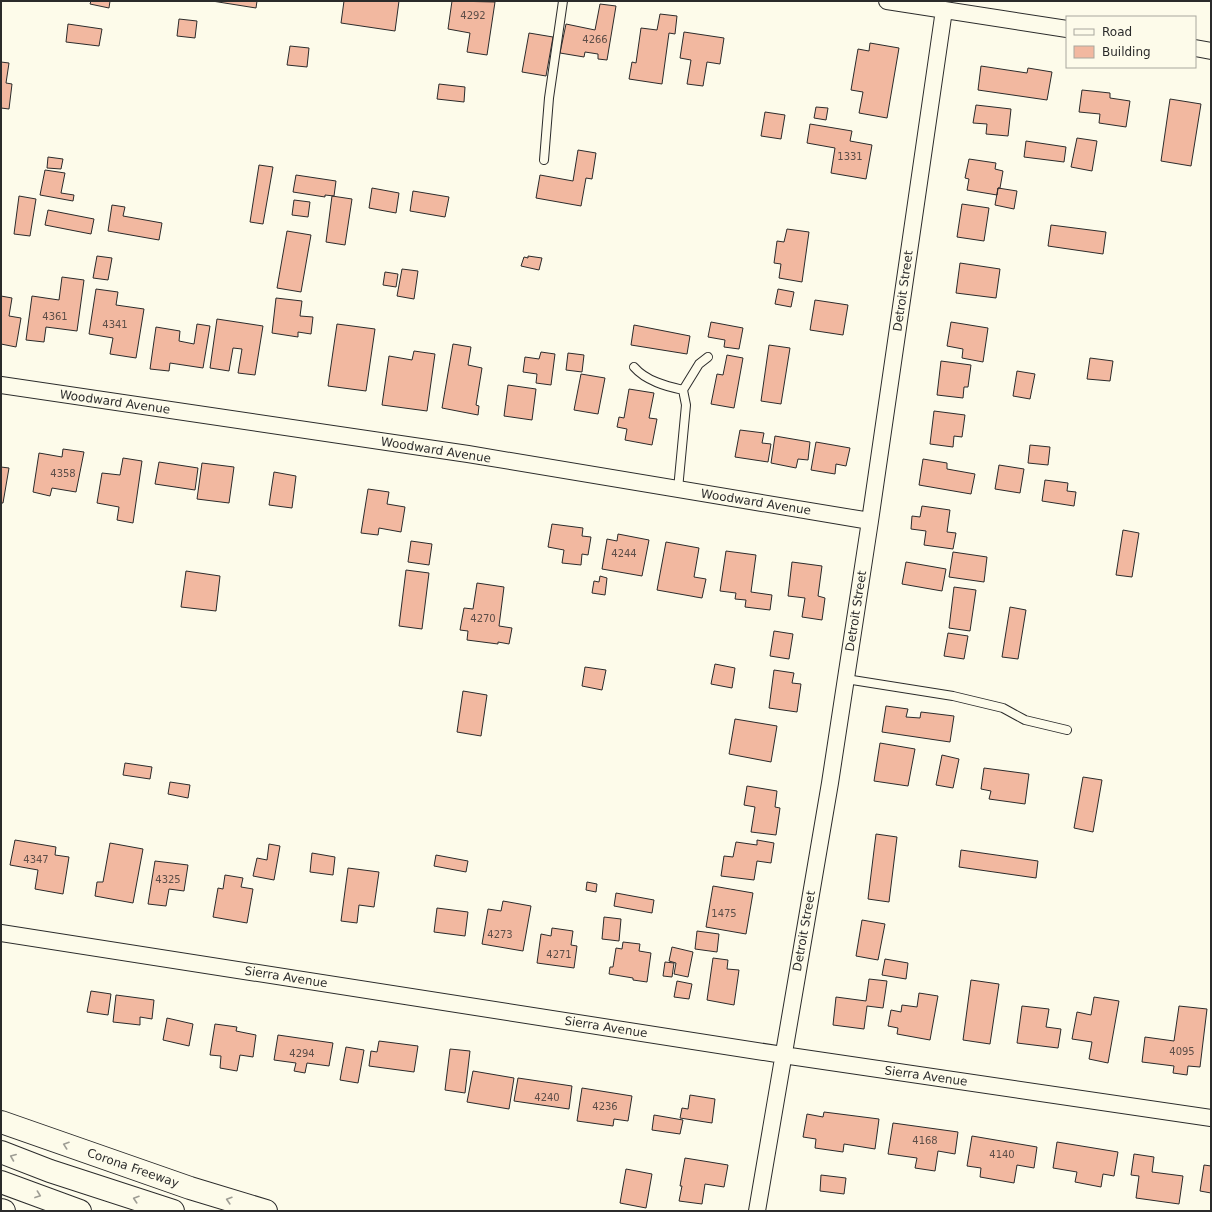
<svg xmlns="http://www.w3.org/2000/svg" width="1212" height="1212" viewBox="0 0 1212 1212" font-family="'DejaVu Sans',sans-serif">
  <rect width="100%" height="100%" fill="#fdfbea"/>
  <path fill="#f2b8a0" stroke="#2b2b2b" d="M91,1H110L109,8L90,4Z
    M212,1H257L256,8Z
    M344,1H399L395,31L341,23Z
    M452,1L495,2L487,55L467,52L470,33L448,29Z
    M600,4L616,6L607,60L598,59V54L585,52L584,57L560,53L566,24L595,30Z
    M660,14L677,16L675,34L669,33L662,84L629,79L632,62L636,63L641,28L657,30Z
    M179,19L197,21L195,38L177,36Z
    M68,24L102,29L99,46L66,42Z
    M684,32L724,38L720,64L707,62L703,86L687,84L691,60L680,58Z
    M529,33L553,37L546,76L522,72Z
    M870,43L899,48L887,118L859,113L863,92L851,90L858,49L869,51Z
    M290,46L309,48L307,67L287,65Z
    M1,62L9,63L6,83L12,84L9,109L1,108Z
    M981,66L1027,73L1028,68L1052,72L1047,100L978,90Z
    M439,84L465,87L464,102L437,99Z
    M1082,90L1110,93V98L1130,101L1126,127L1099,123L1100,114L1079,112Z
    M1170,99L1201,104L1191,166L1161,161Z
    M976,105L1011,109L1008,136L986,134L987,124L973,123Z
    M816,107L828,108L826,120L814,118Z
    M765,112L785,115L781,139L761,136Z
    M810,124L852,131L850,141L872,145L866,179L831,173L835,148L807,143Z
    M1077,138L1097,141L1092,171L1071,167Z
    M1026,141L1066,147L1064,162L1024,157Z
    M578,150L596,153L592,179L586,178L581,206L536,198L540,175L573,181Z
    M48,157L63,159L61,169L47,168Z
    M969,159L996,163L995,169L1003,171L1000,188H998L997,195L967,190L969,179L965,178Z
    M259,165L273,167L263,224L250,222Z
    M45,170L65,173L61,193L74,195L73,201L40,195Z
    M296,175L336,181L334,196L325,195V197L293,192Z
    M372,188L399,193L396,213L369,208Z
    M998,188L1017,191L1014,209L995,205Z
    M413,191L449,197L445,217L410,211Z
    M19,196L36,199L30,236L14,234Z
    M332,196L352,199L345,245L326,242Z
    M294,200L310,202L308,217L292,215Z
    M962,204L989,208L984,241L957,237Z
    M112,205L125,207L123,216L162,223L159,240L108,231Z
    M48,210L94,219L91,234L45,225Z
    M1051,225L1106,232L1103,254L1048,246Z
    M787,229L809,232L802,282L779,278L781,264L774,263L777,241L784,242Z
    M287,231L311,235L301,292L277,288Z
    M97,256L112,258L108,280L93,278Z
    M528,256L542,258L539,270L521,266L524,257L528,258Z
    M960,263L1000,269L996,298L956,293Z
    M402,269L418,271L414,299L397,296Z
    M385,272L398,274L396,287L383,285Z
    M62,277L84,280L77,331L46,327L44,342L26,340L32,296L59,300Z
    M96,289L118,292L116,305L144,309L136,358L110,354L113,338L89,334Z
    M778,289L794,292L791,307L775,304Z
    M1,296L12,298L9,316L21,318L16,347L1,344Z
    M276,298L302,301L300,316L313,317L311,334L298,332V337L272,333Z
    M815,300L848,305L843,335L810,330Z
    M217,319L263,326L255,375L238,373L242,349L233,348L229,371L210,368Z
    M711,322L743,328L739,349L724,347L725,340L708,337Z
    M951,322L988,328L983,362L962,358L963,349L947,346Z
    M197,324L210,326L203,368L170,363L169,371L150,369L156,327L180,331L179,341L194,344Z
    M337,324L375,329L366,391L328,386Z
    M634,325L690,336L687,354L631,345Z
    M453,344L471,347L468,365L482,368L476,405L479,406L478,415L442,408Z
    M769,345L790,348L781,404L761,401Z
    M414,351L435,354L427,411L382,405L389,356L412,360Z
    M541,352L555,354L551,385L536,383L537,374L523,372L525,357L539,359Z
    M568,353L584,355L582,372L566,370Z
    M727,355L743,358L734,408L711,404L717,374L723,375Z
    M1090,358L1113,361L1110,381L1087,379Z
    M941,361L971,365L968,387H964L963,398L937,395Z
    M1017,371L1035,374L1030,399L1013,396Z
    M581,374L605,378L598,414L574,410Z
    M508,385L536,389L532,420L504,416Z
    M629,389L654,393L649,418L657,419L652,445L625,440L627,429L617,427L619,417L624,418Z
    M934,411L965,415L962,437L954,436L953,447L930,444Z
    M740,430L764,433L762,443L771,444L768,462L735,457Z
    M775,436L810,442L808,460L798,459L796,468L771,463Z
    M816,442L850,448L846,466L836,464L835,474L811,470Z
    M1030,445L1050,447L1048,465L1028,463Z
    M63,449L84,452L76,492L52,488L50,496L33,492L39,453L62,457Z
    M123,458L142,461L133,523L117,520L119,507L97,503L102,473L120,475Z
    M923,459L947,463V469L975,474L971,494L919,485Z
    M159,462L198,468L195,490L155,484Z
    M202,463L234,467L229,503L197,499Z
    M999,465L1024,469L1020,493L995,489Z
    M1,467L9,468L3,503H1Z
    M274,472L296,476L292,508L269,505Z
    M1045,480L1068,483L1067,491L1076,492L1074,506L1042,501Z
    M368,489L389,492L387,504L405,507L401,532L379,528L378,535L361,533Z
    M922,506L950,510L947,532L956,533L953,549L924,545L926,531L911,529L912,516L920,517Z
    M552,524L583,528L582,536L591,537L588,555L582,554L581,565L562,563L564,550L548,547Z
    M1123,530L1139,533L1132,577L1116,575Z
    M618,534L649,540L642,576L602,569L607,539L617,541Z
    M411,541L432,544L429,565L408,562Z
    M666,542L699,548L694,577L706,579L702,598L657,590Z
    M726,551L756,555L751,592L772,595L770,610L745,607L746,600L735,599L736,593L720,591Z
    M953,552L987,557L984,582L949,577Z
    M792,562L822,566L818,596L825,598L822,620L802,617L805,598L788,596Z
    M906,562L946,569L942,591L902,584Z
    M406,570L429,573L422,629L399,626Z
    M186,571L220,576L216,611L181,607Z
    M600,576L607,578L605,595L592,593L594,581L599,582Z
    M477,583L504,587L499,626L512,628L509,644L498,642V644L467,640L468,631L460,630L464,608L473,609Z
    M954,587L976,590L970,631L949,628Z
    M1010,607L1026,610L1018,659L1002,657Z
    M774,631L793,634L789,659L770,656Z
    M948,633L968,636L964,659L944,656Z
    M715,664L735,668L732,688L711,684Z
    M585,667L606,670L602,690L582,686Z
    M774,670L794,673L792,683L801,684L797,712L769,708Z
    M463,691L487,695L481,736L457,732Z
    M886,706L908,709L906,717L920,718L921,712L954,716L950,742L882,732Z
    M735,719L777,726L771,762L729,754Z
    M880,743L915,749L908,786L874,781Z
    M942,755L959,759L953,788L936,785Z
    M125,763L152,767L150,779L123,775Z
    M984,768L1029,774L1025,804L989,799L991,791L981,789Z
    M1083,777L1102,780L1093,832L1074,828Z
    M170,782L190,785L188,798L168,794Z
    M747,786L777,791L775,807L780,808L776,835L751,832L755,807L744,805Z
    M876,834L897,837L889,902L868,899Z
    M15,840L56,847L55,855L69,857L63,894L35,889L38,870L10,865Z
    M757,840L774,843L771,863L757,861L754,880L721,876L724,856L733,857L736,842L757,845Z
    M110,843L143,849L133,903L95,896L97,882H103Z
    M269,844L280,846L274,880L253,876L257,858L267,860Z
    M961,850L1038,861L1036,878L959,867Z
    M312,853L335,857L333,875L310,872Z
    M436,855L468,861L466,872L434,866Z
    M155,861L188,865L184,891L169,889L166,906L148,904Z
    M348,868L379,872L374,907L359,905L357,923L341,921Z
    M225,875L243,878L241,887L253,889L247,923L213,917L218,888L223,889Z
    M587,882L597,884L596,892L586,890Z
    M713,886L753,893L746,934L706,927Z
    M616,893L654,900L652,913L614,906Z
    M503,901L531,906L523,951L482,944L488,909L501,911Z
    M437,908L468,912L465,936L434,932Z
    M604,917L621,919L619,941L602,939Z
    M862,920L885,924L878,960L856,956Z
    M552,928L573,931L571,945L577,946L574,968L537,963L541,934L551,936Z
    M697,931L719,934L717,952L695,949Z
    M623,942L640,944L639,951L651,953L647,982L633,980V978L609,974L610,967H613L616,948L622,949Z
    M672,947L693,952L688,977L674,974L676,963L669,961Z
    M713,958L728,960L727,969L739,970L734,1005L707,1000Z
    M885,959L908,963L906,979L882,975Z
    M665,962L674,963L672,977L663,976Z
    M869,979L887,981L883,1008L867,1006L864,1029L833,1025L836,997L866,1001Z
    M971,980L999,984L990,1044L963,1040Z
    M677,981L692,984L689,999L674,997Z
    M91,991L111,994L108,1015L87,1012Z
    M919,993L938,996L930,1040L897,1034L898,1028L888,1026L891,1010L901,1012L902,1005L917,1007Z
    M116,995L154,1000L152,1019L140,1017V1025L113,1022Z
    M1094,997L1119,1001L1108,1063L1089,1059L1092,1042L1072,1039L1077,1012L1091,1015Z
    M1022,1006L1049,1009L1046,1027L1061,1029L1058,1048L1017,1043Z
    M1179,1006L1207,1009L1200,1067L1188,1066L1187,1075L1173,1073L1174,1066L1142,1062L1145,1037L1174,1041Z
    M167,1018L193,1024L189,1046L163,1040Z
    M215,1024L237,1027L236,1031L256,1035L253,1057L240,1055L237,1071L220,1068L221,1056L210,1055Z
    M278,1035L333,1043L329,1066L307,1063L305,1073L294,1071L296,1063L274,1060Z
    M379,1041L418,1046L414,1072L369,1066L371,1051L377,1052Z
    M346,1047L364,1050L358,1083L340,1080Z
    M450,1049L470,1051L465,1093L445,1090Z
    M473,1071L514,1078L509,1109L467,1102Z
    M518,1078L572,1086L569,1109L514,1101Z
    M582,1088L632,1096L628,1121L614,1119L613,1126L577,1121Z
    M690,1095L715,1099L712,1123L680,1118L682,1108L688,1109Z
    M824,1112L879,1119L875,1149L844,1144L843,1152L815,1148L816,1139L803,1137L807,1114L823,1117Z
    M654,1115L683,1120L680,1134L652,1130Z
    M893,1123L958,1132L955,1154L938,1151L935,1171L915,1168L917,1158L888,1154Z
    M972,1136L1037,1147L1034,1168L1017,1165L1014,1183L980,1177L981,1168L967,1166Z
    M1057,1142L1118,1152L1114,1176L1103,1174L1101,1187L1075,1182L1077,1172L1053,1168Z
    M1134,1154L1154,1157L1152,1172L1183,1176L1179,1204L1136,1198L1139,1176L1131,1175Z
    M685,1158L728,1165L724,1187L705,1184L702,1204L679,1201L682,1186H680Z
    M1204,1165L1211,1166V1193L1200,1191Z
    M626,1169L652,1174L646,1208L620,1203Z
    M821,1175L846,1178L844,1194L820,1191Z"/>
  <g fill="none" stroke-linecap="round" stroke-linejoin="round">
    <g stroke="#2b2b2b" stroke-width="10">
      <path id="lane" d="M544,160L549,98L563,1
        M634,367C646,381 666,386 683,390L686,405L678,489
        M683,390L699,364L708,357
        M846,679L953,696L1003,708L1025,720L1067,730"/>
    </g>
    <g stroke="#2b2b2b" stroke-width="18">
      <path id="street" d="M887,1L1067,29
        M1195,48L1211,51
        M1,385L468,454L870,521
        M1,933L783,1055L1211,1118
        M757,1211L830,783L870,521L944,10"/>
    </g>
    <g stroke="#2b2b2b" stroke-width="24">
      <path id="highway" d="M1,1122L190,1188L266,1211
        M1,1152L50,1171L173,1211
        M1,1182L80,1211
        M1,1210L4,1211"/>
    </g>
    <use href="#lane" stroke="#fdfbea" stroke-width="8"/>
    <use href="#street" stroke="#fdfbea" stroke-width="16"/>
    <use href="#highway" stroke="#fdfbea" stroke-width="22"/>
  </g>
  <defs><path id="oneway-chevron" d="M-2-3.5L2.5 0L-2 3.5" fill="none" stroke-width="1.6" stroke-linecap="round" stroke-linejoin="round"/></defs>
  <g stroke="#9e9d94">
    <use href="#oneway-chevron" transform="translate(66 1145) rotate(-161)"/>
    <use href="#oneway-chevron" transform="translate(13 1157) rotate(-158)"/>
    <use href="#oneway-chevron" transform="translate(38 1195) rotate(20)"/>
    <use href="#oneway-chevron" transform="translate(136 1199) rotate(-162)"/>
    <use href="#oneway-chevron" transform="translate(229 1200) rotate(-163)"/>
  </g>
  <g text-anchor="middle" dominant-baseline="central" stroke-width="3" stroke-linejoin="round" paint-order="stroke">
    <g font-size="10" fill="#5d4e48">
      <text x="473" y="15">4292</text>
      <text x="595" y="39">4266</text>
      <text x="850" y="156">1331</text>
      <text x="55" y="316">4361</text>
      <text x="115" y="324">4341</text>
      <text x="63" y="473">4358</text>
      <text x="624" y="553">4244</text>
      <text x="483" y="618">4270</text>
      <text x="36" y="859">4347</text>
      <text x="168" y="879">4325</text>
      <text x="724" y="913">1475</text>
      <text x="500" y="934">4273</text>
      <text x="559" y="954">4271</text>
      <text x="1182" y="1051">4095</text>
      <text x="302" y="1053">4294</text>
      <text x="547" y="1097">4240</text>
      <text x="605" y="1106">4236</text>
      <text x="925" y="1140">4168</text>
      <text x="1002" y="1154">4140</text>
    </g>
    <g font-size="12" fill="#2b2b2b" stroke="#fdfbea">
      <text transform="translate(903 291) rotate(-82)">Detroit Street</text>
      <text transform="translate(115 402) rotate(8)">Woodward Avenue</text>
      <text transform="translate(436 450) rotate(9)">Woodward Avenue</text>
      <text transform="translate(756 502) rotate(9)">Woodward Avenue</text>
      <text transform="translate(856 611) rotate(-81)">Detroit Street</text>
      <text transform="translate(804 931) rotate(-80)">Detroit Street</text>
      <text transform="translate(286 977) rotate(9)">Sierra Avenue</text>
      <text transform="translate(606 1027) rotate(9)">Sierra Avenue</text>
      <text transform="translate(926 1076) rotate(8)">Sierra Avenue</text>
      <text transform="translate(133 1168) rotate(19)">Corona Freeway</text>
    </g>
  </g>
  <rect width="1212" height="1212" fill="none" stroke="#2b2b2b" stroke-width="4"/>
  <rect x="1066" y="16" width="130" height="52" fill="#fdfbea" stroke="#a9a89e"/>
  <rect x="1074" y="29" width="20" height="6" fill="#fdfbea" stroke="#a9a89e"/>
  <text x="1102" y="36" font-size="12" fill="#2b2b2b">Road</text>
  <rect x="1074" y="46" width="20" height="12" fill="#f2b8a0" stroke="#a9a89e"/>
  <text x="1102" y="56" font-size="12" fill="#2b2b2b">Building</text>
</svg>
